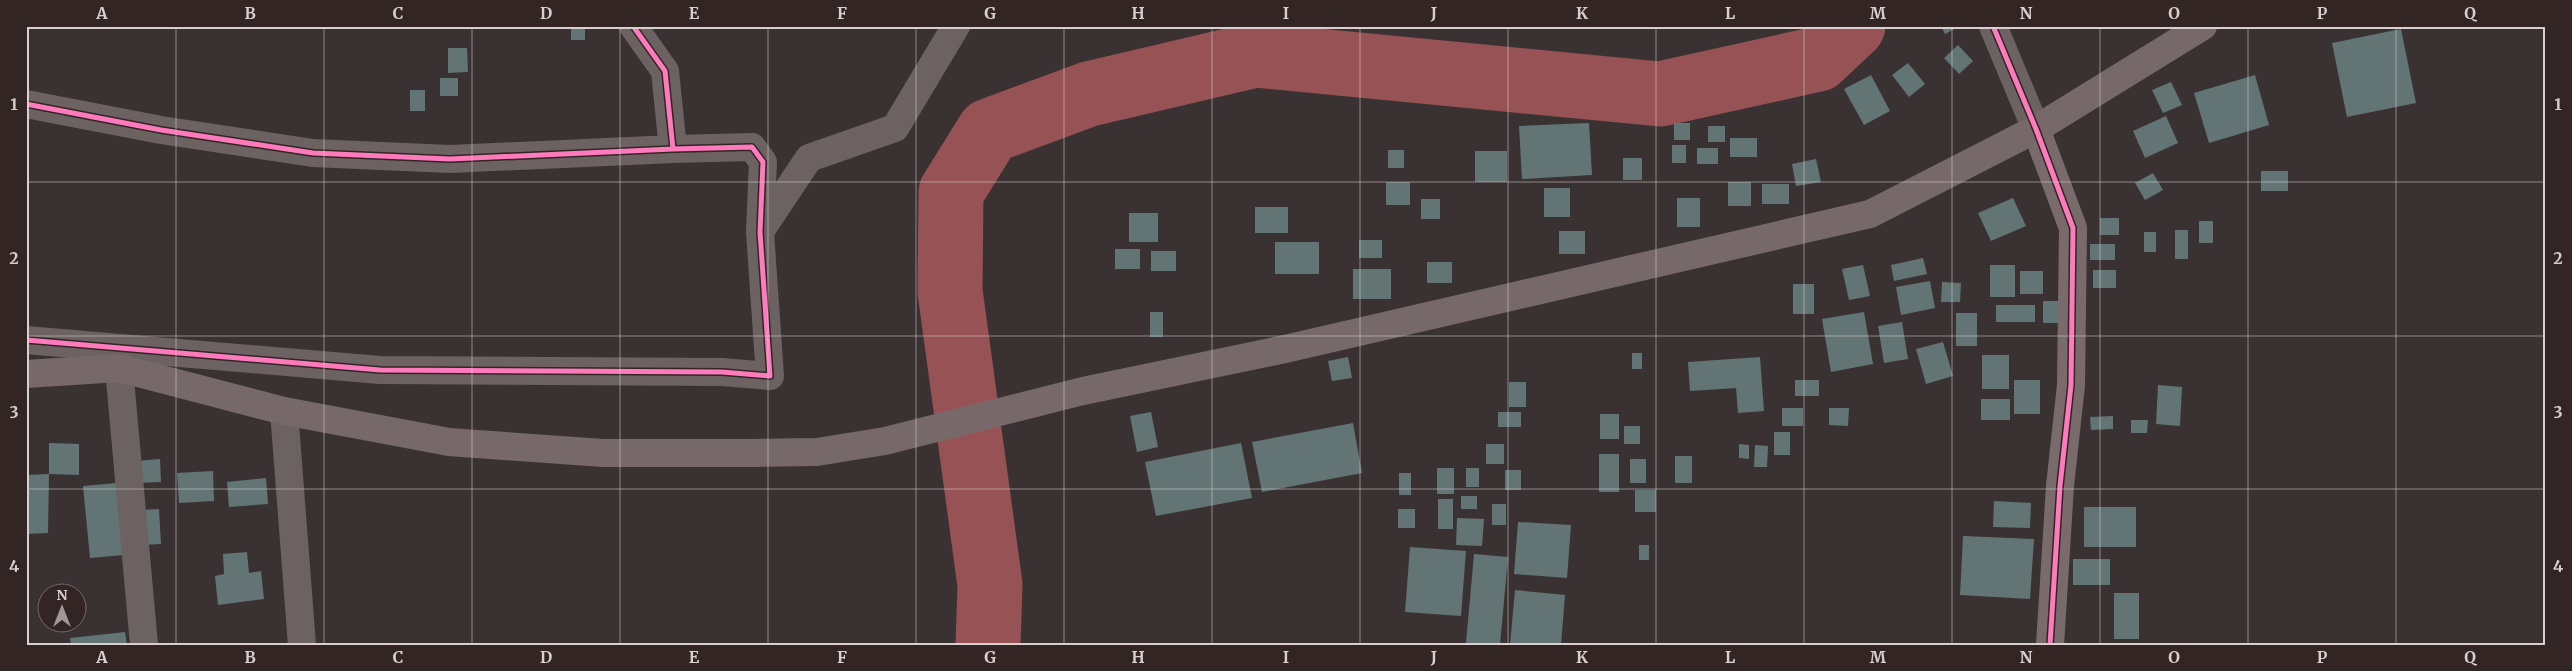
<svg xmlns="http://www.w3.org/2000/svg" width="2572" height="671" viewBox="0 0 2572 671" font-family="Merriweather,serif">
  <rect width="100%" height="100%" fill="#3a3232"/>
  <g fill="none" stroke-linecap="round" stroke-linejoin="round">
    <path stroke="#975255" stroke-width="65" d="M988,645L990,585L950,291L951,192L989,131L1089,94L1255,55L1660,94L1818,59L1853,26"/>
  </g>
  <path fill="#637475" d="M1941,26H1960L1945,34Z
    M571,28H585V40H571Z
    M2401,29L2416,103L2347,117L2332,43Z
    M1958,45L1973,61L1959,74L1944,58Z
    M448,48H467L468,72L448,73Z
    M1908,63L1925,84L1909,97L1892,75Z
    M1871,75L1890,111L1864,125L1844,89Z
    M2255,75L2269,125L2209,143L2194,93Z
    M440,78H458V96H440Z
    M2171,82L2182,105L2163,113L2152,90Z
    M410,90H425V111H410Z
    M2166,116L2178,143L2145,158L2133,131Z
    M1589,123L1592,175L1522,179L1519,126Z
    M1674,123H1690V140H1674Z
    M1708,126H1725V142H1708Z
    M1730,138H1757V157H1730Z
    M1672,145H1686V163H1672Z
    M1697,148H1718V164H1697Z
    M1388,150H1404V168H1388Z
    M1475,151H1507V182H1475Z
    M1623,158H1642V180H1623Z
    M1816,159L1821,182L1796,186L1792,164Z
    M2261,171H2288V191H2261Z
    M2153,173L2163,190L2145,200L2135,183Z
    M1386,182H1410V205H1386Z
    M1728,182H1751V206H1728Z
    M1762,184H1789V204H1762Z
    M1544,188H1570V217H1544Z
    M1677,198H1700V227H1677Z
    M2013,198L2026,226L1991,241L1978,213Z
    M1421,199H1440V219H1421Z
    M1255,207H1288V233H1255Z
    M1129,213H1158V242H1129Z
    M2100,218H2119V235H2100Z
    M2199,221H2213V243H2199Z
    M2175,230H2188V259H2175Z
    M1559,231H1585V254H1559Z
    M2144,232H2156V252H2144Z
    M1359,240H1382V258H1359Z
    M1275,242H1319V274H1275Z
    M2090,244H2115V260H2090Z
    M1115,249H1140V269H1115Z
    M1151,251H1176V271H1151Z
    M1923,258L1927,274L1894,281L1891,265Z
    M1427,262H1452V283H1427Z
    M1863,265L1870,296L1849,300L1842,269Z
    M1990,265H2015V297H1990Z
    M1353,269H1391V299H1353Z
    M2093,270H2116V288H2093Z
    M2020,271H2043V294H2020Z
    M1930,281L1935,308L1901,315L1896,287Z
    M1942,282L1961,283L1960,302H1941Z
    M1793,284H1814V314H1793Z
    M2043,301H2061V323H2043Z
    M1996,305H2035V322H1996Z
    M1150,312H1163V337H1150Z
    M1864,312L1873,364L1831,372L1822,319Z
    M1956,313H1977V346H1956Z
    M1902,322L1908,359L1884,363L1878,326Z
    M1943,342L1953,376L1926,384L1916,349Z
    M1632,353H1642V369H1632Z
    M1982,355H2009V389H1982Z
    M1348,357L1352,378L1332,381L1328,361Z
    M1760,357L1764,411L1738,413L1736,388L1690,391L1688,362Z
    M1795,380H1819V396H1795Z
    M2014,380H2040V414H2014Z
    M1509,382H1526V407H1509Z
    M2158,385L2182,387L2180,426L2156,424Z
    M1981,399H2010V420H1981Z
    M1782,408H1803V426H1782Z
    M1829,408H1849L1848,426L1829,425Z
    M1151,412L1158,447L1137,452L1130,416Z
    M1498,412H1521V427H1498Z
    M1600,414H1619V439H1600Z
    M2113,416V429L2091,430L2090,417Z
    M2131,420H2148L2147,433H2131Z
    M1353,423L1362,473L1262,492L1252,442Z
    M1624,426H1640V444H1624Z
    M1774,432H1790V455H1774Z
    M49,443L79,444V475L49,474Z
    M1241,443L1252,498L1156,516L1145,462Z
    M1486,444H1504V464H1486Z
    M1739,444L1749,445V459L1739,458Z
    M1755,445L1768,446L1767,467H1754Z
    M1599,454H1619V492H1599Z
    M1675,456H1692V483H1675Z
    M160,459L161,482L136,483L135,461Z
    M1630,459H1646V483H1630Z
    M1437,468H1454V494H1437Z
    M1466,468H1479V487H1466Z
    M1505,470H1521V490H1505Z
    M213,471L214,501L179,503L177,473Z
    M1399,473H1411V495H1399Z
    M49,474L48,533L26,534V475Z
    M266,478L268,504L229,507L227,482Z
    M117,483L124,555L90,558L83,486Z
    M1635,490H1656V512H1635Z
    M1461,496H1477V509H1461Z
    M1438,499H1453V529H1438Z
    M1994,501L2031,503L2030,528L1993,527Z
    M1492,504H1506V525H1492Z
    M2084,507H2136V547H2084Z
    M159,509L161,544L142,545L139,510Z
    M1398,509H1415V528H1398Z
    M1457,518L1484,519L1482,546L1456,545Z
    M1518,522L1571,525L1567,578L1514,574Z
    M1963,536L2034,539L2030,599L1960,595Z
    M1639,545H1649V560H1639Z
    M1410,547L1466,551L1461,616L1405,612Z
    M247,552L249,573L261,571L264,599L218,605L215,576L224,574L223,554Z
    M1474,554L1508,557L1500,645L1466,643Z
    M2073,559H2110V585H2073Z
    M1515,590L1565,595L1561,645H1510Z
    M2114,593H2139V639H2114Z
    M125,632L127,645H71L70,638Z"/>
  <g fill="none" stroke-linecap="round" stroke-linejoin="round">
    <path stroke="#6c6262" stroke-width="28" d="M1993,26L2036,129
      M26,104L161,130L313,153L450,159L673,149
      M761,230L809,158L895,128L956,26
      M26,340L380,370L722,372L770,376L760,232L763,162L752,147L673,149L665,71L633,26
      M119,368L144,645
      M284,411L302,645"/>
    <path stroke="#796b6c" stroke-width="28" d="M2036,129L2073,228L2071,385L2060,486L2050,645"/>
    <path stroke="#776969" stroke-width="28" d="M26,374L119,368L284,411L449,442L603,453H752L817,452L885,441L1083,391L1285,349L1870,214L2036,129L2203,26"/>
    <g stroke="#342525" stroke-width="8">
      <path id="cycleway" d="M1993,26L2036,129L2073,228L2071,385L2060,486L2050,645
        M26,104L161,130L313,153L450,159L673,149
        M26,340L380,370L722,372L770,376L760,232L763,162L752,147L673,149L665,71L633,26"/>
    </g>
    <use href="#cycleway" stroke="#fd7abc" stroke-width="5"/>
  </g>
  <path fill="none" stroke="#d9cfcf" stroke-width="1" stroke-opacity="0.55" d="M176,26V645M324,26V645M472,26V645M620,26V645M768,26V645M916,26V645M1064,26V645M1212,26V645M1360,26V645M1508,26V645M1656,26V645M1804,26V645M1952,26V645M2100,26V645M2248,26V645M2396,26V645M26,182H2546M26,336H2546M26,489H2546"/>
  <rect width="2572" height="671" fill="none" stroke="#342525" stroke-width="55"/>
  <g transform="translate(62 608)"><circle r="24" fill="#342525" stroke="#766969"/>
  <path d="M0-4L9 19L0 12L-9 19Z" fill="#a19898"/>
  <text y="-8" font-size="14" font-weight="bold" text-anchor="middle" fill="#d9cfcf">N</text>
  </g>
  <rect x="28" y="28" width="2516" height="616" fill="none" stroke="#d9cfcf" stroke-width="2"/>
  <g font-size="16" text-anchor="middle" font-weight="bold" fill="#d9cfcf">
    <text x="102" y="19">A</text>
    <text x="250" y="19">B</text>
    <text x="398" y="19">C</text>
    <text x="546" y="19">D</text>
    <text x="694" y="19">E</text>
    <text x="842" y="19">F</text>
    <text x="990" y="19">G</text>
    <text x="1138" y="19">H</text>
    <text x="1286" y="19">I</text>
    <text x="1434" y="19">J</text>
    <text x="1582" y="19">K</text>
    <text x="1730" y="19">L</text>
    <text x="1878" y="19">M</text>
    <text x="2026" y="19">N</text>
    <text x="2174" y="19">O</text>
    <text x="2322" y="19">P</text>
    <text x="2470" y="19">Q</text>
    <text x="14" y="110">1</text>
    <text x="2558" y="110">1</text>
    <text x="14" y="264">2</text>
    <text x="2558" y="264">2</text>
    <text x="14" y="418">3</text>
    <text x="2558" y="418">3</text>
    <text x="14" y="572">4</text>
    <text x="2558" y="572">4</text>
    <text x="102" y="663">A</text>
    <text x="250" y="663">B</text>
    <text x="398" y="663">C</text>
    <text x="546" y="663">D</text>
    <text x="694" y="663">E</text>
    <text x="842" y="663">F</text>
    <text x="990" y="663">G</text>
    <text x="1138" y="663">H</text>
    <text x="1286" y="663">I</text>
    <text x="1434" y="663">J</text>
    <text x="1582" y="663">K</text>
    <text x="1730" y="663">L</text>
    <text x="1878" y="663">M</text>
    <text x="2026" y="663">N</text>
    <text x="2174" y="663">O</text>
    <text x="2322" y="663">P</text>
    <text x="2470" y="663">Q</text>
  </g>
</svg>
